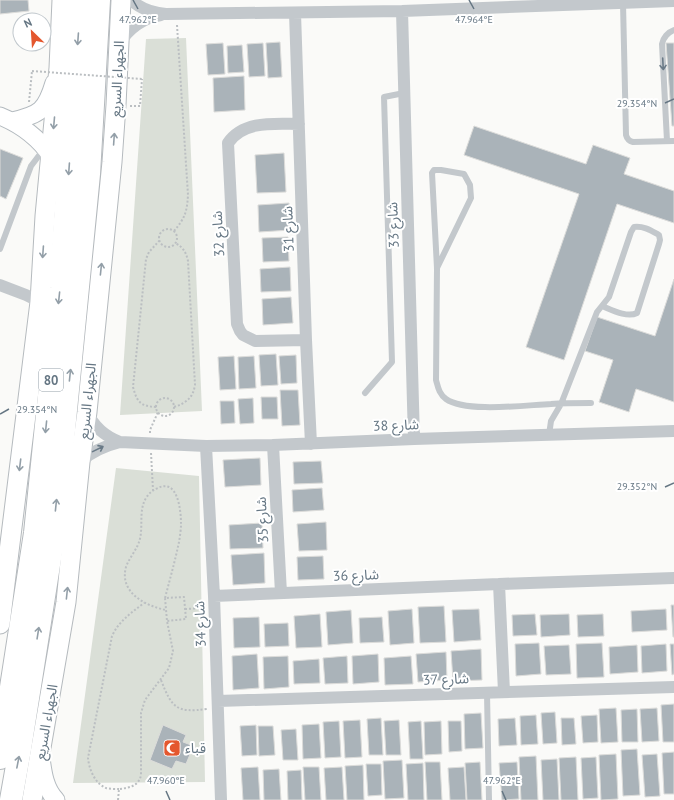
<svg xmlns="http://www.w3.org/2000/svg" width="674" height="800" viewBox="0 0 674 800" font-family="'PT Sans','Noto Sans Arabic',sans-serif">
  <rect width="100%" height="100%" fill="#fafaf8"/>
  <path fill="#dadfd7" d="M186,38L202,411L120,415L146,39Z
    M116,468L199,476L205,782L73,783Z"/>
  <path fill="#aab3b9" stroke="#dcdcda" d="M0,0H28L29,11L0,14Z
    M280,42L282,77L268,78L266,43Z
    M223,43L225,74L208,75L206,44Z
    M263,43L265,76L249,77L247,44Z
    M666,43H674V126H672Z
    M242,45L244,72L228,73L227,46Z
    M244,76L245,110L214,112L213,78Z
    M474,126L586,164L593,145L630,158L624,174L674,191V223L617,204L564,360L526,347L579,194L464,155Z
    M0,149L23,158L6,199L0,196Z
    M284,153L286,192L257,193L255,155Z
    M289,203L291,230L259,232L258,205Z
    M288,237L289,261L263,262L262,238Z
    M290,267L291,291L261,292L260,269Z
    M674,279V402L636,389L629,412L599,402L613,360L585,351L597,317L655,336Z
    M291,297L293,323L263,325L262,299Z
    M276,354L278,385L261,386L259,355Z
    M296,355L297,383L281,384L279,356Z
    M234,356L236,389L220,390L218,357Z
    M254,356L256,388L239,389L238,357Z
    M280,390H298L300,425L282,426Z
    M261,397H277L278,419H262Z
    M253,398L254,423L240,424L238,399Z
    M220,401H234L235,423L221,424Z
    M260,458L261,485L225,487L223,460Z
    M321,461L323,483L294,484L293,462Z
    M322,488L324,510L293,512L292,490Z
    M326,522L327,550L299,551L297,524Z
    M262,523L263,548L230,549L229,525Z
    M264,553L265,583L233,585L231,555Z
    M323,556L324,579L298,580L297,557Z
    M671,605H674V637H673Z
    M444,606L446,642L420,643L418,607Z
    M412,609L414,643L390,645L388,611Z
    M479,609L481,640L454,642L452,610Z
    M666,609L667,630L632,632L631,611Z
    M351,610L353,643L328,645L326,612Z
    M320,614L322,647L296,648L294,616Z
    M535,614L537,635L513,636L512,615Z
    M569,614L570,635L541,637L540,615Z
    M603,614L604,636L578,637L577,615Z
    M259,617L260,647L234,648L233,618Z
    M382,617L384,642L360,643L359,618Z
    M288,623L289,646L265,647L264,624Z
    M539,643L541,674L516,676L515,644Z
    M602,643L604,677L577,678L576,644Z
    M666,644L667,671L642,673L641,646Z
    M670,644H674V674L672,675Z
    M569,645L571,674L546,675L544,646Z
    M637,645L638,672L610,674L609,647Z
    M481,649L482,680L453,681L451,651Z
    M446,652L447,680L418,682L416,654Z
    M257,654L259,688L233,690L232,656Z
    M378,654L379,682L353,684L352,656Z
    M288,656L289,687L264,689L263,657Z
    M347,656L348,683L325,684L323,658Z
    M411,656L413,684L385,685L384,658Z
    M319,659L320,683L294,684L293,661Z
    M674,704V742H663L661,705Z
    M616,708L618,742L601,743L599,709Z
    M657,708L659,741L642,742L640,709Z
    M637,709L638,742H622L621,710Z
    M555,712L557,743L543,744L541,713Z
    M481,713L483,748L465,749L464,714Z
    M536,715L538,744L521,745L520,716Z
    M597,715L598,742L583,743L581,716Z
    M381,718L383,755H369L367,719Z
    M515,718L517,745L499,746L498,719Z
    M561,718H574L576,744L562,745Z
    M360,720L362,757L345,758L343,721Z
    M399,720L401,755H386L384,721Z
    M339,721L341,757L325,758L323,722Z
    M421,721L423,759H410L408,722Z
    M441,721L442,754L425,755L424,722Z
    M448,721H461L462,751L449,752Z
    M319,724L321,758L303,759L302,725Z
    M163,725L186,735L183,742L191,745L189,751L191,752L186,764L176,761L172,769L150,760Z
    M256,725L257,755L242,756L240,726Z
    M258,726H273L275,755L259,756Z
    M296,729L298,760H283L281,730Z
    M637,749L640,795L623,796L621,750Z
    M674,752V794H664L662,753Z
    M616,754L618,799L601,800L599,755Z
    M657,754L660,796L645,797L642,755Z
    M536,756L538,800H521L519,757Z
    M576,757L578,800H561L559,758Z
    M596,757L598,798L583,799L581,758Z
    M557,759L559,800H543L541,760Z
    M402,760L404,798L385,799L383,761Z
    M425,762H440L442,800H427Z
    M480,762L482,800H467L465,763Z
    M517,762L519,799L502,800L499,763Z
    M423,763L424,800H408L406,764Z
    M366,764H381L382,795L368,796Z
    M363,765L364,800H347L345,766Z
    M258,767L260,800H243L241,768Z
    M303,767H319L321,800H305Z
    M342,767L344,800H326L324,768Z
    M464,767L466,800H450L448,768Z
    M279,769L281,800H264L263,770Z
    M301,770L302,800H288L287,771Z"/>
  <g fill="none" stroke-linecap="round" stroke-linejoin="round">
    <g stroke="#b3babf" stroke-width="19">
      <path id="secondary" d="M0,116C22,125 38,137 51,156
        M12,121C40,115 46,110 54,83
        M41,758C43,773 45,789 56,800"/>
    </g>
    <g stroke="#b5babe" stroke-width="21">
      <path id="primary" d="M0,624L40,302L45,216L59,68L62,0
        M32,800L66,602L80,462L87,412L112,162L116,105L121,0"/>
    </g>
    <g stroke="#b4b9bd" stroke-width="24">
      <path id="highway" d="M0,758L35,533L60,288L81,0
        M11,800L20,749L54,533L89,174L99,0"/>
    </g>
    <path stroke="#bbbfc2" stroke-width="2" stroke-dasharray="2 2" stroke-linecap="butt" d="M29,102L32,71
      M130,106H140L142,79
      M159 238a9 9 0 1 1 18 0a9 9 0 1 1-18 0Z
      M174,231C185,218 187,212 188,195L177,25
      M156 407a9 9 0 1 1 18 0a9 9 0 1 1-18 0Z
      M156,407C140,406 137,402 133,387L146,259L149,252L159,241
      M174,407C186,403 193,398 195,385L188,261C186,252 183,247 175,243
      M150,433V430L158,412
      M151,453L153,490
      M165,598C170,579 175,561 179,542C180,536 181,529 181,524C181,511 178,478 158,488C153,490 149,493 146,498C138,511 144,528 139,542C136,551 129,558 126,567C119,592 145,606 166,610
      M185,609L204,608
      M161,680C172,708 176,713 207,709
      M119,789C115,789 109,789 106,788C94,783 89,768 88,758L112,636C119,621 131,613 144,603
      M118,800L119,789C129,788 139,786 141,775V713L145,700L169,668L173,651L167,621L165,598L184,597L186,619L167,621"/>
    <path stroke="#c3c8cc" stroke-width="6" d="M623,3L626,135C627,139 629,141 633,142L674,141
      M667,141L662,44C663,38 668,32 674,30
      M0,249L31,166L44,149
      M437,268L471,198L470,185L464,174L441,170H434L432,173L437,268L436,380C438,387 439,394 446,399C466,413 526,405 551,404C564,403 578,403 591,403
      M365,393L392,362L384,97L404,93
      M549,435L551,421L561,404L597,312L609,297L631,232L634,227C644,226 650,230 659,235L660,240L659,244L637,313C627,318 612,310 602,306
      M487,693L489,800"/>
    <path stroke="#c3c8cc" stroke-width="12" d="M131,0C141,9 152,13 166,14L402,11L674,1
      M402,11L414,439
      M295,13L306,340L311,444
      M119,43C130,28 142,18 161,15
      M299,124C275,124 244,120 228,143L237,324L240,331L243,335L255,341L306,340
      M0,285L26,295L40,302
      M87,412C94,427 104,436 120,442L206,446L273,445L414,439L674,431
      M273,445L281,593
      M206,446L214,596L221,800
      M80,462C92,451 104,446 120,442
      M499,584L504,692
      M214,596L499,584L674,578
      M218,701L674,687"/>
    <use href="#secondary" stroke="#fff" stroke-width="17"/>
    <use href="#primary" stroke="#fff" stroke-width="19"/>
    <use href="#highway" stroke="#fff" stroke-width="22"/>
    <path stroke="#bbbfc2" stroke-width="2" stroke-dasharray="2 2" stroke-linecap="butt" d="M32,71L142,79"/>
  </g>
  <defs><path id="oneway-shaft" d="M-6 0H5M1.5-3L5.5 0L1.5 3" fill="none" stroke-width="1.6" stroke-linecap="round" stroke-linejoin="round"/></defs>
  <g stroke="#939fa8">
    <use href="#oneway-shaft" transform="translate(78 39) rotate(94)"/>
    <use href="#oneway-shaft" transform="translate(54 123) rotate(95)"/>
    <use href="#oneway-shaft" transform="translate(114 139) rotate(-86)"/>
    <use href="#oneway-shaft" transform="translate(69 169) rotate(94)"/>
    <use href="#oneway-shaft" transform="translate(43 252) rotate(94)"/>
    <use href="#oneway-shaft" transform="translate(101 269) rotate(-84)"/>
    <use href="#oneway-shaft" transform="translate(59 298) rotate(96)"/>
    <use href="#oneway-shaft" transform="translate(70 375) rotate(-84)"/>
    <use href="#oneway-shaft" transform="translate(46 427) rotate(96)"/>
    <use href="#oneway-shaft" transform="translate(20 465) rotate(97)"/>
    <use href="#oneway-shaft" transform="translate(56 505) rotate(-84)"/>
    <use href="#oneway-shaft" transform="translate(67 593) rotate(-84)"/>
    <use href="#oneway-shaft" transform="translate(38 633) rotate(-81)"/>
    <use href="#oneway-shaft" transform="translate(18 762) rotate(-79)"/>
  </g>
  <g stroke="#6a7a87">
    <use href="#oneway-shaft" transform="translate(663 64) rotate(87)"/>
    <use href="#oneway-shaft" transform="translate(98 449) rotate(-26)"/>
  </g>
  <path fill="none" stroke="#657683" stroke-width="1.5" d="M133,0L138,9M469,0L474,9M665,103L674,99M0,414L9,409M665,487L674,483M166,791L170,800M502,791L506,800"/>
  <defs>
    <g id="mosque-square" transform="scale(0.9)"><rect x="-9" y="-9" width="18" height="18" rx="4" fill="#e4572e" stroke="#fff"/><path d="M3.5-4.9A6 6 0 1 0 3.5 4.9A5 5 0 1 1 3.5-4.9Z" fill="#fff"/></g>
  </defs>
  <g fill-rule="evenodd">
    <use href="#mosque-square" x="172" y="748"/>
  </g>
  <g text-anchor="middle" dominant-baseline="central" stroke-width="4" stroke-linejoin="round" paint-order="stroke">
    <rect fill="#fff" stroke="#939fa8" stroke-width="1" x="39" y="369" width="24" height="22" rx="3"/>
    <g font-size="13" font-weight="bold" fill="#657683">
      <text x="51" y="380">80</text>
    </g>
    <g font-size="14" fill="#657683" stroke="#fff">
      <text transform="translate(117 79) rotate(-87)">الجهراء السريع</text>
      <text transform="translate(393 225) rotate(-92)">شارع 33</text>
      <text transform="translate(288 229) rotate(-92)">شارع 31</text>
      <text transform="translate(218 234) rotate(-93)">شارع 32</text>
      <text transform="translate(87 401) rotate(-84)">الجهراء السريع</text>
      <text transform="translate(396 425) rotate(-2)">شارع 38</text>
      <text transform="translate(262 520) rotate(-93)">شارع 35</text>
      <text transform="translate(356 575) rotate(-2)">شارع 36</text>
      <text transform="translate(200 624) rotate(-92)">شارع 34</text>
      <text transform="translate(446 679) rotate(-2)">شارع 37</text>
      <text transform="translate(46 722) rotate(-80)">الجهراء السريع</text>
    </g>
    <g font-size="14" fill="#657683" stroke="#fff" text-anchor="start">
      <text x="185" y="748">قباء</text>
    </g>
  </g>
  <g font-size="10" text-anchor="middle" fill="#657683" stroke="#fff" stroke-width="4" stroke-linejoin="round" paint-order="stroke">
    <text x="138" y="23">47.962°E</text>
    <text x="474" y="23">47.964°E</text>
    <text x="637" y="107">29.354°N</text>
    <text x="37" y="413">29.354°N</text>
    <text x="637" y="490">29.352°N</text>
    <text x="166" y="784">47.960°E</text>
    <text x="502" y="784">47.962°E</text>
  </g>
  <g transform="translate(32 32) rotate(335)"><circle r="19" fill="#ffffff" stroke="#c1c8cd"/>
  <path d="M0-3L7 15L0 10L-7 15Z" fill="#e4572e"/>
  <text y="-6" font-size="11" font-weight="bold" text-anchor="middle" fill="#657683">N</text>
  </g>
</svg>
